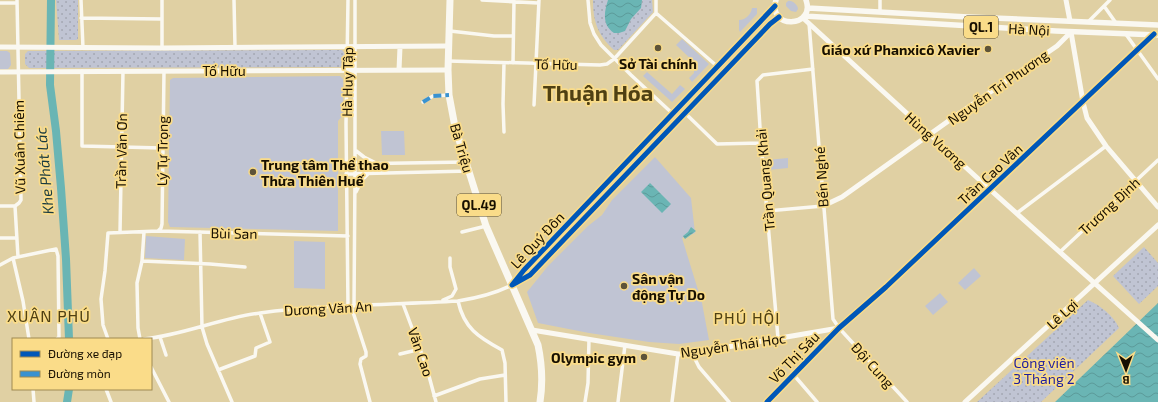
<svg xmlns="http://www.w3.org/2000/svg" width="1158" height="402" viewBox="0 0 1158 402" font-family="'Exo 2',sans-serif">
  <defs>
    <pattern id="park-dots" width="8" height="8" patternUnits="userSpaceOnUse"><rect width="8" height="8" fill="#c0c4d3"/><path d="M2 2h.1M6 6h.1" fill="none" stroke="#a4a7b3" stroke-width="1.8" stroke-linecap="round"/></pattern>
    <pattern id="water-waves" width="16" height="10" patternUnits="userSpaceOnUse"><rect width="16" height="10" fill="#6ab5b4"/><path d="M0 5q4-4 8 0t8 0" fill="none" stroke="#5b9a99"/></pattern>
  </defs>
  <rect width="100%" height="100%" fill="#e0d0a3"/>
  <path fill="#c0c4d3" d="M788,1C792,0 798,5 798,9L796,12L791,11L786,6V3Z
    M752,8H757V14L740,32L739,30V20C746,20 751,14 752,8Z
    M682,39L709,64L692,82L689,78L694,73V62L676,45Z
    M0,51H7L10,53L11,65L8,69H0Z
    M647,72L672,94L680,85L685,89L672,102L643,76Z
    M340,76L343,79V115L338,121V231L170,227L168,222L170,80L173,78Z
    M381,131H404L405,155H382Z
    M655,157L691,198L695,233L682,238L702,303L709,340L679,344L649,342L589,333L538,323L527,292L548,266L588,226L602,215L612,200Z
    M788,158V168L768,170L767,160Z
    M146,236L185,239L184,260L145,258Z
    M294,241L325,242V289L294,288Z
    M974,268L981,276L965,290L958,283Z
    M940,293L948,302L933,315L925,306Z"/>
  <path fill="url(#park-dots)" d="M56,0H78V39L76,40H59Z
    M593,0H652L653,12L618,50H614C598,35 593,22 593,0Z
    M339,50H342L345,54V64L340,67L29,68L25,64V54L28,51Z
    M1144,247L1158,263V286L1139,304L1113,276Z
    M1088,300C1100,305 1114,316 1119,328L1041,402H977Z"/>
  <path fill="url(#water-waves)" d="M608,0H642L641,8L631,19L625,31L619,33H614C602,25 604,12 608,0Z
    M650,183L671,204L662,213L641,192Z
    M691,227L696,231L685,239L683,236L688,232Z
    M1158,303V402H1055Z"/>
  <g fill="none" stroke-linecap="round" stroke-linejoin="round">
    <path stroke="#6ab5b4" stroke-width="8" d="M51,0L50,85L56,131L61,188L66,259L69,339
      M67,402L69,389"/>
    <path stroke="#faf8f1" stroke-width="3.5" d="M81,0L83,48
      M234,0L235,47
      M482,0L538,3
      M588,0L590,23L594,34L601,45L631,75L673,114
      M0,3H17
      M1104,6L1116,23
      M880,12V0
      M656,13L718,67
      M81,18L162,19
      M1088,22L1110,0
      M809,23L833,319L839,328L907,402
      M450,31L494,36H513
      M1125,33L1158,79
      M162,48V0
      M448,61L600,65L607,64L614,59L656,13V0
      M513,63L514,1
      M82,71V146L162,148
      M423,102L433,96L449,95
      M534,105L539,0
      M685,113L717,144L761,143
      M504,132L503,104L504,63
      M355,150L364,157L376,163
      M346,164L466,162
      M346,174L469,171
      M990,190L1154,35
      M356,192L362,180L369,173
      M0,206H15L19,203L21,200L17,0
      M15,206L18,257
      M767,211L823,206
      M1017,213L1106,146
      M158,231L161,228L162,224L164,71
      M120,232L123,71
      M200,232L202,327L207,344L232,402
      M462,232L486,226
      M0,238H17
      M1061,251L1158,160
      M13,258L23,301L29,339
      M142,261L210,264L245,267
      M0,265L13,258L56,249L58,256L59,337L57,339
      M443,300L452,296L456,289L450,267V258
      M458,301C464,328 478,337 502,350L505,363L506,402
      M403,304L426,365L436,402
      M348,306L346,124L348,0
      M351,306L366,352V356L361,359L360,364L370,402
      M354,306L355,173V0
      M160,337L166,355
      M778,338L761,143L757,81L763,75L813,69
      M108,339L103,325L101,299L105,271L108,233L158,231L348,236
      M140,339L138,328L137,283L142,261L144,232
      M144,339C184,335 220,318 260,313C325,304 392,305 458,301C477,298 494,294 512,285
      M692,353L699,367L729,402
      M400,354L421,349
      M151,367L169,402
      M218,370L255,356L256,348L270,342L260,313
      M793,374L817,402
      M33,389L34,402
      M106,389L111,402
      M434,396L480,379L505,375
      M585,402L588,383L589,339
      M618,402L625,345
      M672,402L678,354
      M767,402L839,328"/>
    <path stroke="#faf8f1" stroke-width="5" d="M1066,0L1070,21
      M775,6L524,270L512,285L530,275L770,24L779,17
      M803,18L985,185L1158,340
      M1071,32L1083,102L1087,118L1106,146L1158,207
      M0,47L162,48L448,46
      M399,70L400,47
      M0,72L448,70
      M823,206L842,197L954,117L1057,46L1071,32
      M532,330L678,354L692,353L839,328L886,287L990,190
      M965,402L1158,225"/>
    <path stroke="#faf8f1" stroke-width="5.5" d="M776,0C767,30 816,28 806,0
      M808,8L968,17L1158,25
      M804,16L1056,31L1158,35"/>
    <path stroke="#faf8f1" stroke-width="7" d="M450,0L448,70L449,95L455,127L486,226L538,345C542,364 543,383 540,402"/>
    <path stroke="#3992d0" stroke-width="4" stroke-dasharray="8 4" stroke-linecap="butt" d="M423,102L433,96L449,95"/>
    <g stroke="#fadc89" stroke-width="8">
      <path id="cycleway" d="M775,6L524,270L512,285L530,275L770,24L779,17
        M767,402L839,328L886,287L1154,34"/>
    </g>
    <use href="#cycleway" stroke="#0057b8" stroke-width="5"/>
  </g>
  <g fill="#5d5339" stroke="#fadc89" stroke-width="1.5">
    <circle cx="658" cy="48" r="4"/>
    <circle cx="988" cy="49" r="4"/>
    <circle cx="253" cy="172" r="4"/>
    <circle cx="624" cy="286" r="4"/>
    <circle cx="644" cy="357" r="4"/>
  </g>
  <g text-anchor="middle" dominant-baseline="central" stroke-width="3.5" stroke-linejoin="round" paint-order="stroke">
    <g fill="#fadc89" stroke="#5b4c29" stroke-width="1">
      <rect x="964" y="16" width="34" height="22" rx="3"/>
      <rect x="457" y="194" width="44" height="22" rx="3"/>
    </g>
    <g font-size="13" font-weight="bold" fill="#170f00">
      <text x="981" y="27">QL.1</text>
      <text x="479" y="205">QL.49</text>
    </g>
    <g font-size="14" fill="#170f00" stroke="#fadc89">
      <text transform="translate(1029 29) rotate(3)">Hà Nội</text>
      <text transform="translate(556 64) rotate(1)">Tố Hữu</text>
      <text x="224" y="70">Tố Hữu</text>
      <text transform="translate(347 82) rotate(-89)">Hà Huy Tập</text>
      <text transform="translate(998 87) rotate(-35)">Nguyễn Tri Phương</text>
      <text transform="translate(936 140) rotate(42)">Hùng Vương</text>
      <text transform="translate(19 147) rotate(-91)">Vũ Xuân Chiêm</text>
      <text transform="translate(462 148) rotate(74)">Bà Triệu</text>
      <text transform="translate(121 151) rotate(-89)">Trần Văn Ơn</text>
      <text transform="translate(162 151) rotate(-89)">Lý Tự Trọng</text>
      <text transform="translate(990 174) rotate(-43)">Trần Cao Vân</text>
      <text transform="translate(821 177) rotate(-94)">Bến Nghé</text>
      <text transform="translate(765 180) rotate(-95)">Trần Quang Khải</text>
      <text transform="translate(1109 206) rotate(-43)">Trương Định</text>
      <text transform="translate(234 233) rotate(1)">Bùi San</text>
      <text transform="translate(537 240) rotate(-47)">Lê Quý Đôn</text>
      <text transform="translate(328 308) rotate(-3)">Dương Văn An</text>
      <text transform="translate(1062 314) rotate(-43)">Lê Lợi</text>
      <text transform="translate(733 345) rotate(-8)">Nguyễn Thái Học</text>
      <text transform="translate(421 352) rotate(71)">Văn Cao</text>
      <text transform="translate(794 357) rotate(-46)">Võ Thị Sáu</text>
      <text transform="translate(873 365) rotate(48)">Đội Cung</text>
    </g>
    <g font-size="14" font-weight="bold" fill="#170f00" stroke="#fadc89" text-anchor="end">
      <text x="980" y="49">Giáo xứ Phanxicô Xavier</text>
      <text x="658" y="63" text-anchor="middle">Sở Tài chính</text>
      <text x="261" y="164" text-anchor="start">Trung tâm Thể thao<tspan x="261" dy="16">Thừa Thiên Huế</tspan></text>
      <text x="632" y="278" text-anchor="start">Sân vận<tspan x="632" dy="16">động Tự Do</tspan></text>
      <text x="636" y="357">Olympic gym</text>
    </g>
    <g font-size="14" fill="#1d1da0" stroke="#fadc89">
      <text x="1044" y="362">Công viên<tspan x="1044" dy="16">3 Tháng 2</tspan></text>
    </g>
    <g font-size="15" font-style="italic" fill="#1a3b40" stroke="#fadc89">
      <text transform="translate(44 171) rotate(-95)">Khe Phát Lác</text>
    </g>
    <g font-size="16" letter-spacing="1" fill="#4f4013" stroke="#fadc89">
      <text x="49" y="315">XUÂN PHÚ</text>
      <text x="747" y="317">PHÚ HỘI</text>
    </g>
    <g font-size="22" font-weight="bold" fill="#4f4013" stroke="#fadc89">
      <text x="598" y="92">Thuận Hóa</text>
    </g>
  </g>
  <rect x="12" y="338" width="140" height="52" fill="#fadc89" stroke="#9f8a52"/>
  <rect x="20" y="351" width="20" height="6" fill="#0057b8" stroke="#9f8a52"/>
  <text x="48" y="358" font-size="12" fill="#170f00">Đường xe đạp</text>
  <rect x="20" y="371" width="20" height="6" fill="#3992d0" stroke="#9f8a52"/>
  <text x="48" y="378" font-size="12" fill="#170f00">Đường mòn</text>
  <g transform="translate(1126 370) rotate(179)" stroke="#fadc89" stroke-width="3" paint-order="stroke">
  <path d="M0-3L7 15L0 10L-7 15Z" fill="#170f00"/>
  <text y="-6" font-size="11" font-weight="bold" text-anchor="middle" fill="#170f00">B</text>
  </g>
</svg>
